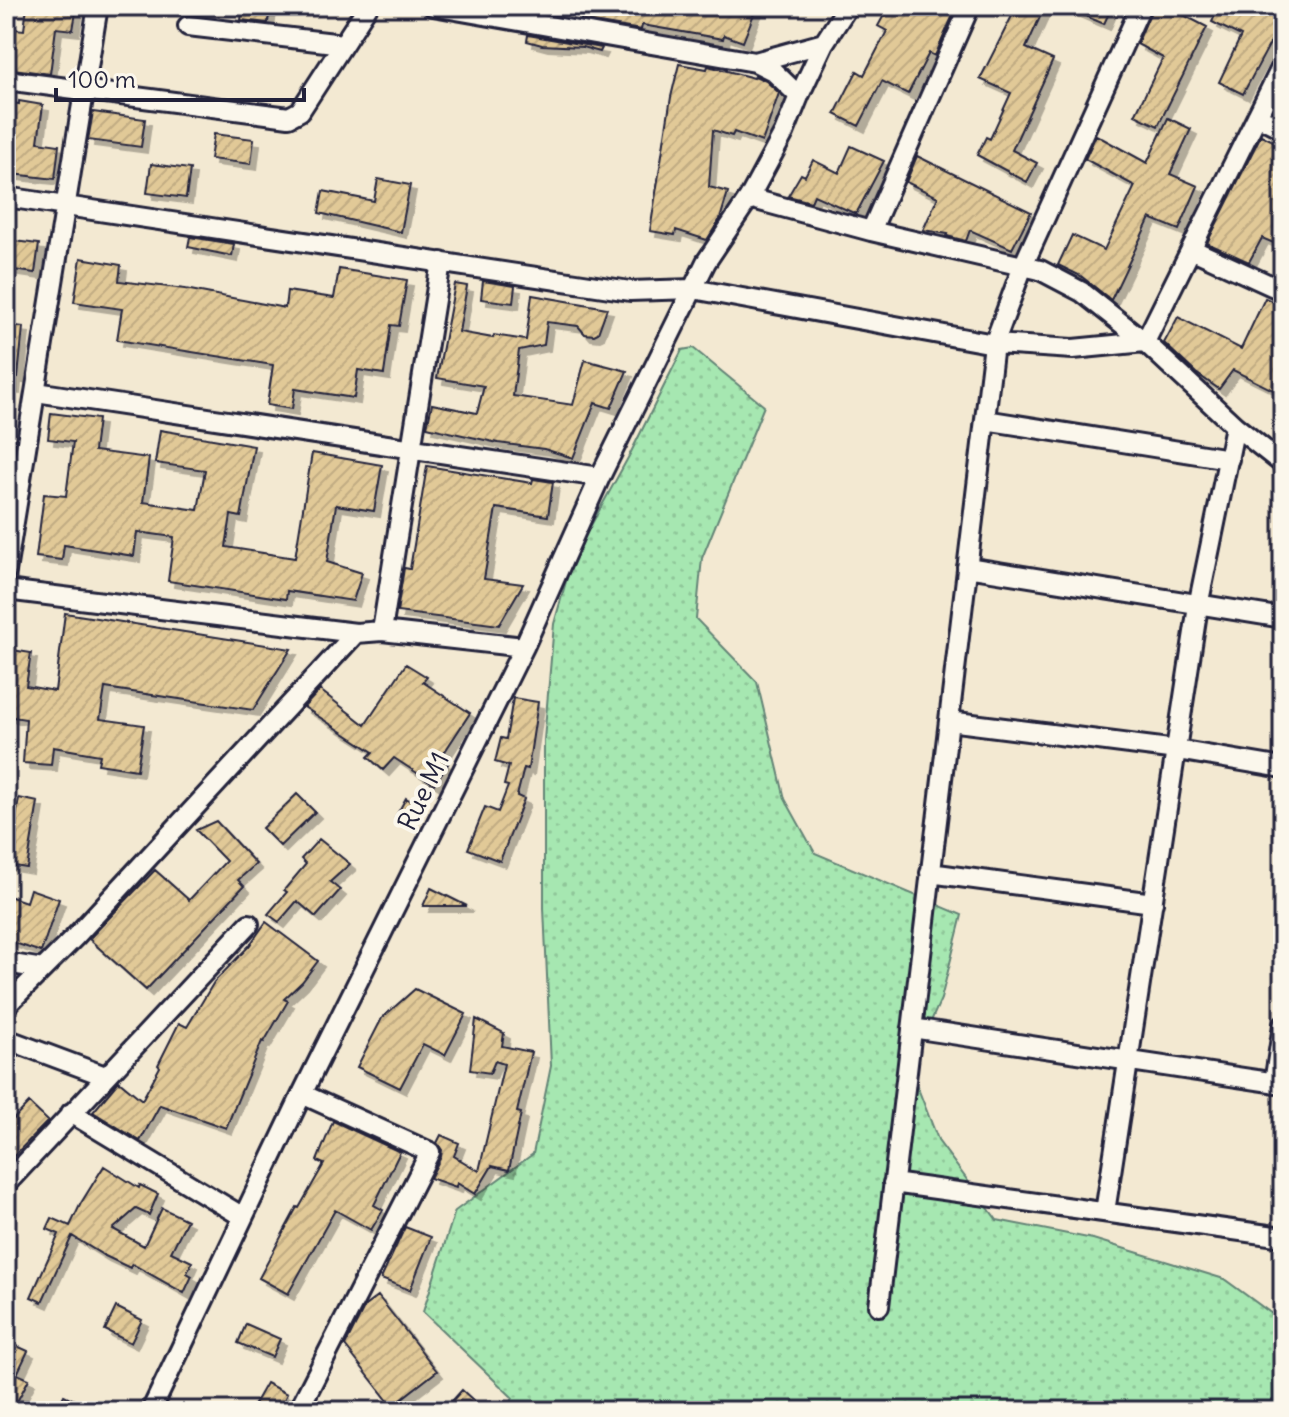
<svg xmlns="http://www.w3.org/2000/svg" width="1289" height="1417" viewBox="0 0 1289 1417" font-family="Delius,sans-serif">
  <defs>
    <pattern id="grass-dots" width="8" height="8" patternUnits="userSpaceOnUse" patternTransform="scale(2)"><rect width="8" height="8" fill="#a6e7b1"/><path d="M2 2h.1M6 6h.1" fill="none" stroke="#8fc699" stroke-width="1.8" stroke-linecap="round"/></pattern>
    <pattern id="building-hatch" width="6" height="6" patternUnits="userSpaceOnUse" patternTransform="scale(2)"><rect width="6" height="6" fill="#e1c997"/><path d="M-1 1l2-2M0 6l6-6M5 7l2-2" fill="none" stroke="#c1ac83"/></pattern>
    <filter id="shadow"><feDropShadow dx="6" dy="6" stdDeviation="0" flood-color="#0004"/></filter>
  </defs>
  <rect width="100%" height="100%" fill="#f3e9d2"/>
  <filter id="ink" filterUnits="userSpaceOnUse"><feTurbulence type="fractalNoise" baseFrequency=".0125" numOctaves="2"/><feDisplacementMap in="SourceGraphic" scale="16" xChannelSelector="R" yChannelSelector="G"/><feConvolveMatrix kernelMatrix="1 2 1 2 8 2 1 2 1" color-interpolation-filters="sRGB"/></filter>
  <g filter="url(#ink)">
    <path fill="url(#grass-dots)" stroke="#648476" stroke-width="2" d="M693,348L764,406L702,558L696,619L757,682L785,799L815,853L962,915L941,999L910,1068L939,1142L997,1220L1093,1239L1224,1279L1283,1322V1411H505L513,1398L423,1312L455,1211L533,1154L551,1066L544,908V740L554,624L572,560L629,456L682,350Z"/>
    <path fill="url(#building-hatch)" stroke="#22223b" stroke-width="2" filter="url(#shadow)" d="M27,6H77L73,30L56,28L50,74L6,68V28L24,30Z
      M243,6H270L268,23L241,20Z
      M583,6H757L743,42L724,35L723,39L642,25L641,30L581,20Z
      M889,6H957L935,56L929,53L908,94L882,81L859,126L835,114L857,71L864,75L887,31L878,26Z
      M1017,6H1045L1026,48L1053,60L1012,150L1037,163L1027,182L977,155L986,137L990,139L1011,93L980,79Z
      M1062,6H1112L1104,24Z
      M1153,6H1166L1207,27L1158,126L1135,115L1163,58L1137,44Z
      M1219,6H1268L1283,13V19L1243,94L1219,82L1241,36L1212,22Z
      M528,35L602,48L600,52L582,47L542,45L527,41Z
      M679,64L707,69L708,66L754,78L755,76L766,81L779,93L762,142L734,132L732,136L713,130L709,187L728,192L720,219L707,240L676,230L675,235L650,231L671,97Z
      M19,101L43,105L38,142L59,145L55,179L13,174L14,162L6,161V102L19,104Z
      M93,112L145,119L141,147L88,140Z
      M1168,118L1191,129L1170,174L1198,186L1179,230L1150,218L1111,300L1081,276L1058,265L1072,235L1104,250L1135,186L1085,159L1096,135L1147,163Z
      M214,134L254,139L251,164L210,159Z
      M1261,135L1283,146V247L1262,238L1249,262L1207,243Z
      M851,146L884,161L856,214L814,195L811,202L788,196L801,174L805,176L813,160L839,173Z
      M917,156L1031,212L1012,249L970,230L966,241L947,236L948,234L923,230L938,197L906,182Z
      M151,164L190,169L186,198L147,193Z
      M378,179L410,185L401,232L319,213L323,191L374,201Z
      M190,237L234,244L232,256L188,247Z
      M6,240L39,244L35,273L6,269Z
      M81,258L121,265L119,281L185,289L285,308L287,291L334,298L339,269L407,280L399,326L391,325L384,374L358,370L354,398L295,389L292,409L267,405L273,365L117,340L122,309L74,302Z
      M483,281L515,286L513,303L481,299Z
      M455,284L467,286L459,332L493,338L494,335L526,340L532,295L607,308L598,333L594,335L585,334L578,326L547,322L544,345L519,350L513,396L573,405L585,360L627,371L611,408L595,403L573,458L544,449L498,443L427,427L432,404L477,413L484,386L437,378Z
      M1265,298L1283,306V395L1233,370L1219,389L1196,373L1164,343L1178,317L1241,349Z
      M6,325L23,327L18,377H15L14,388L6,387Z
      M51,413L98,419L94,451L149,458L143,502L198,510L205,470L155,463L160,430L254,446L241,517L231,515L226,547L295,558L312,453L382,465L374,511L336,505L327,562L362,573L353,601L287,591L286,599L168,581L174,537L137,532L134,556L64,545L62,560L36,557L44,494L66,496L73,442L48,439Z
      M427,466L532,483L533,479L553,482L548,516L496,508L484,579L523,584L499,625L397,612L404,568L410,569Z
      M65,613L291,649L253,710L105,688L100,719L144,725L137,770L98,764L100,755L53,747L51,765L23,763L26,719L6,716V686L12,650L31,653L26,686L55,691Z
      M406,664L427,677L423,682L470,713L440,759L448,764L434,784L394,758L383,770L368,757L373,752L304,707L320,690L365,725Z
      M513,698L538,702L528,769L524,768L517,796L524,799L500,861L468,849L485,807L498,812L508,786L504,785L509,766L495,762L501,738L506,739Z
      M297,794L315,812L280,846L262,828Z
      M19,798L38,802L27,868L8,865Z
      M406,798L418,805L407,824L395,818Z
      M216,821L256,864L238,880L244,886L146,990L89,939L155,870L189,900L226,861L196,830Z
      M319,839L350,864L330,882L340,890L316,917L297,901L279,922L268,914L287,892L284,890L306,864L301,859Z
      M431,888L467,906H423Z
      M30,889L59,899L41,952L6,940V895L26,902Z
      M266,922L318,961L302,982L284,999L288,1001L264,1042L262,1041L226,1128L160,1105L140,1141L93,1112L119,1081L142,1100L160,1067L158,1065L179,1023L187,1027L214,982L249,946Z
      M415,989L466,1014L445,1055L423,1044L400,1088L357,1067L382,1018Z
      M476,1019L504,1033L502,1046L531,1052L517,1112L521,1113L509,1170L492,1166L475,1194L457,1183L456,1187L430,1178L441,1157L442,1150L437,1143L441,1135L459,1143L454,1156L479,1171L504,1064L495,1061L490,1073L470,1070Z
      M29,1103L48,1121L6,1164V1127Z
      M333,1121L400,1152L374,1205L383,1210L371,1230L335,1210L288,1294L259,1278L297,1207L299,1208L324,1164L317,1161Z
      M104,1166L139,1188L140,1185L158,1194L149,1215L136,1209L113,1229L144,1246L162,1208L187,1220L171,1252L192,1262L187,1273L192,1276L184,1293L132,1264L130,1268L103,1255L72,1236L42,1302L31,1297L59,1234L47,1229L52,1218L70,1226L81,1203Z
      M405,1227L431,1237L410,1290L381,1279Z
      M378,1296L437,1371L392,1406L345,1346L365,1306Z
      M116,1307L142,1320L131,1343L105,1330Z
      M246,1324L280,1339L272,1357L238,1343Z
      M6,1341L28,1351L17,1374L29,1379L12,1411H6Z
      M266,1383L287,1394L278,1411H250Z
      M462,1390L485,1411H443Z
      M64,1395L78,1402L74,1411H56Z"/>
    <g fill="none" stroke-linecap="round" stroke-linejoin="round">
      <g stroke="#22223b" stroke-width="24">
        <path id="street" d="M188,26L343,44
          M755,62L824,43
          M6,80L289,117L300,111L368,6
          M799,96L824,43L848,6
          M1257,116L1283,129
          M6,197L630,291L693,289L994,344L1073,349L1145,342L1283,64
          M749,198L871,231L1040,270L1082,292L1145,342L1235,426L1283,464
          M871,231L970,6
          M1191,249L1283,291
          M36,392L600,477
          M985,420L1229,459
          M967,567L1283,618
          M6,571L98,6
          M6,590L356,633L382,631L524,647
          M382,631L441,262
          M949,721L1177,750L1283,768
          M930,873L1153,903
          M6,963L43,969
          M6,1006L75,937L356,633
          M912,1028L1283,1084
          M6,1039L105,1076
          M1274,1083L1283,1025
          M71,1113L243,1217
          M893,1183L1283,1237
          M6,1184L249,924
          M1105,1212L1198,606L1235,426
          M879,1306L994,344L1023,266L1141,6
          M151,1411L302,1094L524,647L600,477L706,262L749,198L784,133L799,96L773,71L755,62L433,6
          M298,1411L430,1152L302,1094"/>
      </g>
      <use href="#street" stroke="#fbf7ec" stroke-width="18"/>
    </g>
  </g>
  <g text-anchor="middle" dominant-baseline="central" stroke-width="8" stroke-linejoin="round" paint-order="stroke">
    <g font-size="26" fill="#22223b" stroke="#fbf7ec">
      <text transform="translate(423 791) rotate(-64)">Rue M1</text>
    </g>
  </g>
  <rect width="1289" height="1417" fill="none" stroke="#fbf7ec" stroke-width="32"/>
  <rect x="16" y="16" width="1257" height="1385" fill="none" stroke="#22223b" stroke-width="3" filter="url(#ink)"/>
  <path d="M56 88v12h248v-12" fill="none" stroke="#22223b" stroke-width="4"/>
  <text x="68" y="88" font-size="24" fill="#22223b" stroke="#fbf7ec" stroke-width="6" paint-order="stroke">100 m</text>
</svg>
